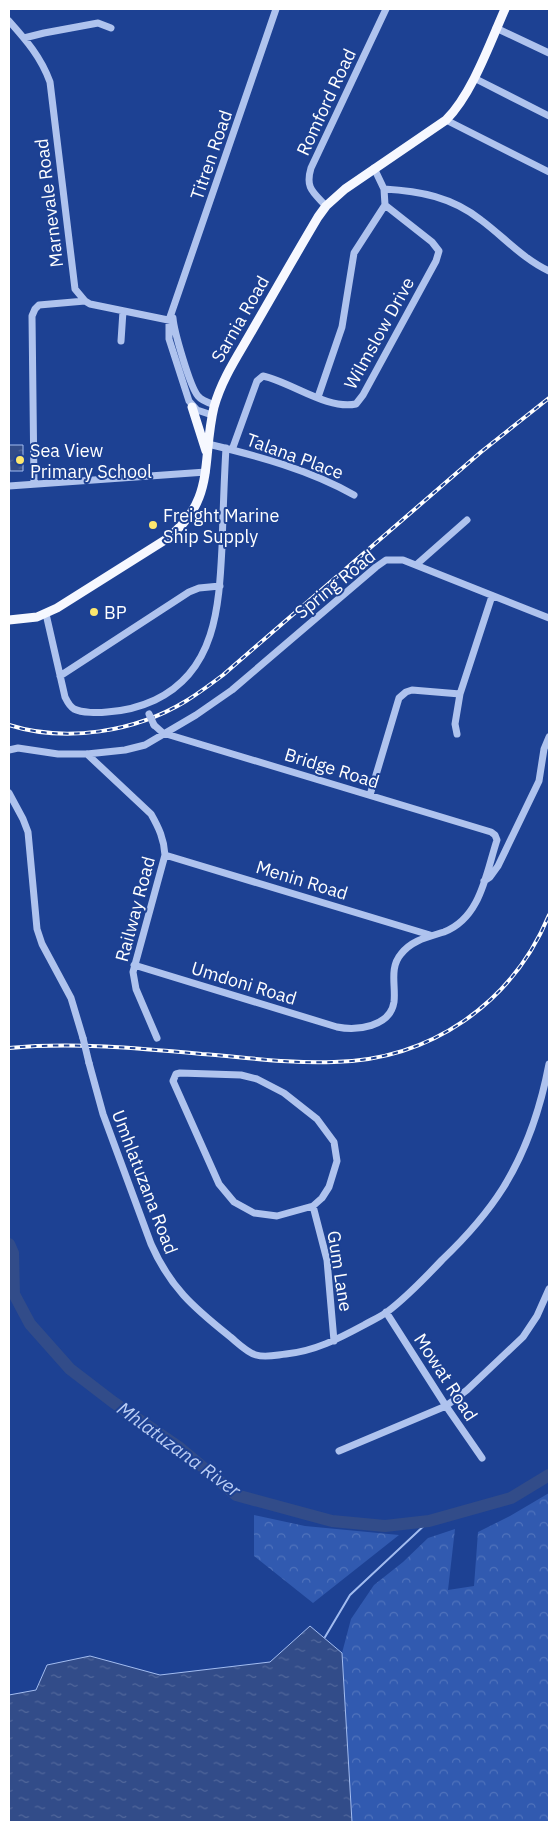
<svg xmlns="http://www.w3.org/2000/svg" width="558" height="1831" viewBox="0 0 558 1831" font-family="'IBM Plex Sans',sans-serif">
  <defs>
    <pattern id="forest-crowns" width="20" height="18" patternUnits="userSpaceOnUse" patternTransform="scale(1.25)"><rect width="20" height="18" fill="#315ab0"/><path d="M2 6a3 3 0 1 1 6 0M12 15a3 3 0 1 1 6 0" fill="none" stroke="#5073bc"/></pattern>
    <pattern id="water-ripples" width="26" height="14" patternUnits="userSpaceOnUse" patternTransform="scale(1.25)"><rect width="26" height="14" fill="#324c89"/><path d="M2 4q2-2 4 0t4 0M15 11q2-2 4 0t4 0" fill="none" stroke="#51679b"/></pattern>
  </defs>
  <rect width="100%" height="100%" fill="#1d4193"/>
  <path fill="url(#forest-crowns)" d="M549,1493V1822H352L342,1653L351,1619L374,1585L403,1562L428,1538L455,1529L448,1590L474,1586L478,1532L510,1516Z
    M254,1515L305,1526L399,1535L313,1603L254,1556Z"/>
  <path fill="url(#water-ripples)" stroke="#a2bcf0" d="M9,445H23V471H10Z
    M310,1626L342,1653L352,1822H9V1695L36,1690L47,1665L90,1656L160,1675L270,1662Z"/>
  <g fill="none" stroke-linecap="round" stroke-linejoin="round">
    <path stroke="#a2bcf0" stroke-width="2" d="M325,1637L350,1595L429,1521"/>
    <path stroke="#324c89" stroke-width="12" d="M9,1244L13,1253L14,1294L30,1324L70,1369L113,1402L180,1448L236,1495L332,1521L385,1526L429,1521L511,1498L549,1475"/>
    <path stroke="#afc3ee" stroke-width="7" d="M9,21C26,40 41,57 50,82L75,289L85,301L90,304L173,321
      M496,28L549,53
      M24,38L44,33L98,23L111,28
      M474,78L549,116
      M446,120L549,172
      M384,189C420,191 452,197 481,220C504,237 523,259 549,271
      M326,206C313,192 305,188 311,168L386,9
      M173,318C174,331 190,387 198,396C202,401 209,403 215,405
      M121,341L123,311
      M318,397L342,327L354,253L385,205L384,189L374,168
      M212,415L197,410L189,401L169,339V320L276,9
      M208,444C258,456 310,470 354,495
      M232,450L257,381L263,376C291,382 327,410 356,404L363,395L436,261L439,251L432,242L385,205
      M34,484L32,316L35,309L39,305L85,301
      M9,486L206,472
      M416,565L467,520
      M46,614L65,697C67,701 69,706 74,709C82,713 98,713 107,712C124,711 140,707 155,700C216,671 219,606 222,547C223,514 224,481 226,448
      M60,676L189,592L199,588L220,586
      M457,734L455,724L460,694L492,596
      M9,750L18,748L58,754H87L125,750L145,745L196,715L232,690L376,567L386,560H403L549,618
      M87,754L151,814C159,828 164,839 165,855L133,972L136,989L157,1038
      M9,793L23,819L28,832L37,929L42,944L71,998L83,1038
      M370,795L399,698L406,692L412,690L460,694
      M165,855L430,935
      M484,881L490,877L498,866L539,781L544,749L549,737
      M134,965L337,1027C357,1031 390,1027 394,1002C396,986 389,968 401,954C412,940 428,937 444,932C481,918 486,873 497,840L495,835L491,832L163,733L154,725
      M89,1063L103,1114L151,1244C170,1287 193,1307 228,1335C237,1342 246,1352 256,1355C266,1358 276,1355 286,1354C315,1351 338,1339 364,1325C371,1321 380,1317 387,1312C407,1297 425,1278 442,1260C465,1238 486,1215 503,1188C526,1151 541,1106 549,1064
      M180,1073L241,1075L257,1079L284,1093L317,1119L334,1142L337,1161L329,1187L322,1198L313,1206L277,1216L254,1213L234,1202L219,1184L173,1081L176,1074Z
      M313,1206L327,1260L334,1341
      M386,1312L446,1406L482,1458
      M339,1451L446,1406L467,1390L523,1337L537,1316L549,1289"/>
    <path stroke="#f6f8ff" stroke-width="9" d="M192,407L206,451
      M9,620L37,617L57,608L165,540C217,501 201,461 214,407C222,378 239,354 253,329C275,291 296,254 318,217L326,206L345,189L446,120C472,94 490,43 505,9"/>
    <g stroke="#fff" stroke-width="4">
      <path id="rail" d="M9,725C66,743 135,732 186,701C199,693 211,684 223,675L481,452L549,398
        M9,1048C72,1042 138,1048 202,1054C245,1057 290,1064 334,1062C430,1060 512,1004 549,915"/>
    </g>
    <use href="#rail" stroke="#1d4193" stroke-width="2" stroke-dasharray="5.5" stroke-linecap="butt"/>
    <path stroke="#afc3ee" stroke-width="7" d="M149,714L154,725
      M83,1038L89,1063"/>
  </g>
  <g fill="#fde76e" stroke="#1d4193" stroke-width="2">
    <circle cx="20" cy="460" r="5"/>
    <circle cx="153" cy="525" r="5"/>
    <circle cx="94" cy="612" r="5"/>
  </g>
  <g text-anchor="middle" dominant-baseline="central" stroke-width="4" stroke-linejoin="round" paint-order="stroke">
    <g font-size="18" fill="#fff" stroke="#1d4193">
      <text transform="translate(326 102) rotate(-65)">Romford Road</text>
      <text transform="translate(211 155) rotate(-71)">Titren Road</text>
      <text transform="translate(49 203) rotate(-97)">Marnevale Road</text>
      <text transform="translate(240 319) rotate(-60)">Sarnia Road</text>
      <text transform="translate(379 333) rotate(-61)">Wilmslow Drive</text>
      <text transform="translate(295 456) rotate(20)">Talana Place</text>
      <text transform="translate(335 584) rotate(-39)">Spring Road</text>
      <text transform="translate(332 768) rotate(17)">Bridge Road</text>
      <text transform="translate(302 880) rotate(17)">Menin Road</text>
      <text transform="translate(135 909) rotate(-75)">Railway Road</text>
      <text transform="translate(244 983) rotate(17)">Umdoni Road</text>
      <text transform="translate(145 1182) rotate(69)">Umhlatuzana Road</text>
      <text transform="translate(340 1271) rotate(81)">Gum Lane</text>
      <text transform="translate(446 1377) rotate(57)">Mowat Road</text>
    </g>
    <g font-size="18" fill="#fff" stroke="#1d4193" text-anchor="start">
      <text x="30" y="450">Sea View<tspan x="30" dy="21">Primary School</tspan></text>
      <text x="163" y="515">Freight Marine<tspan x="163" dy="21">Ship Supply</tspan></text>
      <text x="104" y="612">BP</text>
    </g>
    <g font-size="19" font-style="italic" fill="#bbcef5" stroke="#1d4193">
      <text transform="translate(179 1449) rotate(36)">Mhlatuzana River</text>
    </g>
  </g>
  <rect width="558" height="1831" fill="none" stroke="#ffffff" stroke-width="20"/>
</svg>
